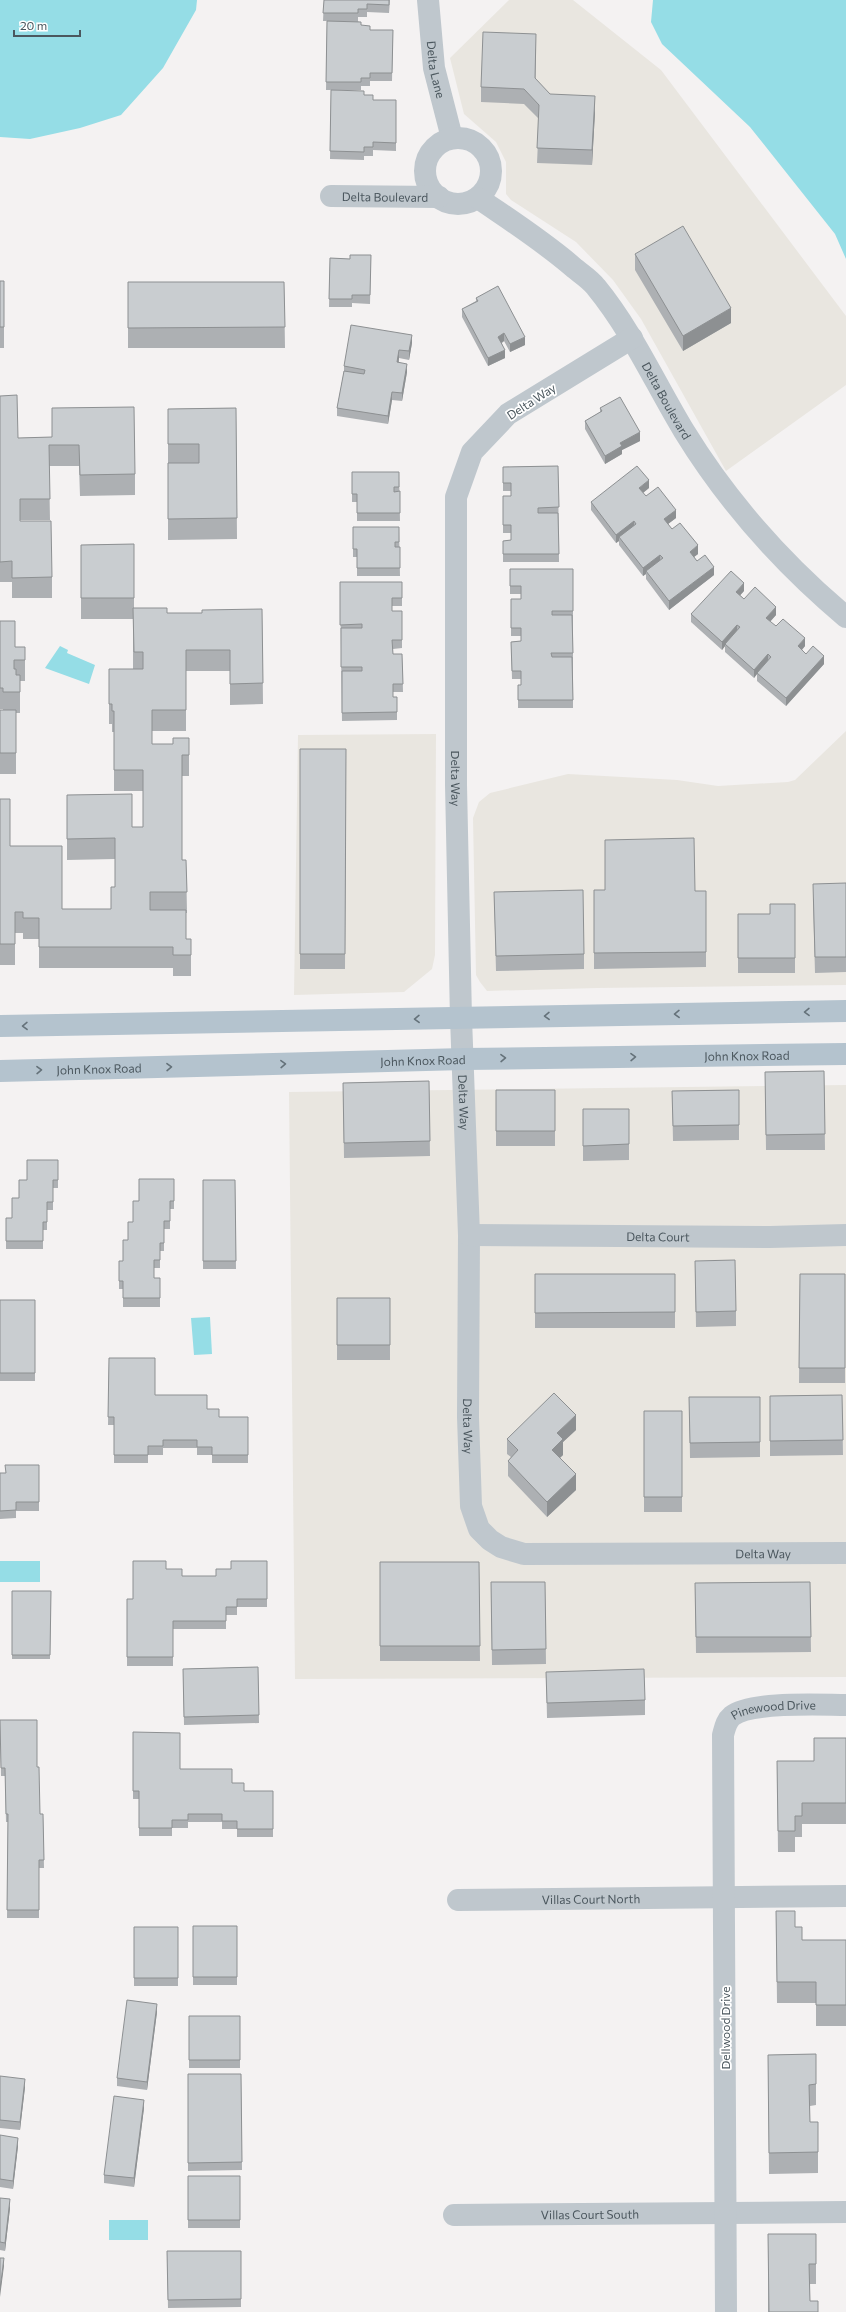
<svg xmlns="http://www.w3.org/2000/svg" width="846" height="2312" viewBox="0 0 846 2312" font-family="Commissioner,sans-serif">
  <rect width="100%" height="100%" fill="#f4f2f2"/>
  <path fill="#e9e6e0" d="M509,0H573L661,70L846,316V385L726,471L641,319L613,280L576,242L511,200L506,194V162L496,142L464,114L450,58Z
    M846,731V985L597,988L487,991L480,982L476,975L473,818L479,802L490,793L568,774L677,780L718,786L788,782L795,780Z
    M436,734L435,955L432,969L404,992L294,995L298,735Z
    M846,1085V1677L295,1679L289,1092Z"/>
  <path fill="#95dde6" d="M0,0H197L196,10L163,68L121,115L80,128L30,139L0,137Z
    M653,0H846V259L835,234L750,127L662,44L651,22Z
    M60,646L68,650L67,653L95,665L89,684L45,668Z
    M210,1317L212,1354L194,1355L191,1318Z
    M0,1561H40V1582H0Z
    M109,2220H148V2240H109Z"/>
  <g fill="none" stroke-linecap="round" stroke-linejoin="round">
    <g stroke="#bfc7cd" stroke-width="22">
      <path id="s1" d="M428,0L434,68L452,138"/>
      <circle cx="458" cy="171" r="33"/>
      <path id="s2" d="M331,196L439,197"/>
      <path id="s3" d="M478,198C510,220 543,241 573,267C580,273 590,279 596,287C632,331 655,383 684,431C727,501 783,564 846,617"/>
      <path id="s4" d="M632,338L508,414L472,452L456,497V785L461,1018L469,1235L468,1417L471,1506L479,1529L490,1540L501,1547L524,1554L846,1553"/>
      <path id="s5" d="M469,1235L770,1237L846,1235"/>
      <path id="s6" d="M458,1900L846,1896"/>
      <path id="s7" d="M454,2215L846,2212"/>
      <path id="s8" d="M726,2312L723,1735C725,1728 726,1721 732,1716C750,1701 821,1705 846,1705"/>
    </g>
    <g stroke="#b4c3ce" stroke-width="22">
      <path d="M0,1026L846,1011"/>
      <path id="s9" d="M0,1071L464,1059L846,1054"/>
    </g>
  </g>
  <path fill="#adb0b3" d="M324,0H390L389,13L367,12V17H358V21L361,25L370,30H393L392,81H370V86H361V90H326L327,21H323Z
    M536,49L535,79L550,94L595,112L592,165L537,163L539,119L524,104L481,102V87Z
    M331,90L364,95L373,100H396V151L373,150V156H364V160L330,159Z
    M635,254L731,323L683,351L635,270Z
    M371,255L370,304L352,303V307H329L330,258L350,259Z
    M0,281H4V348H0Z
    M128,282H284L285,348H128Z
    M476,298L525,345L510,352L504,341L502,343L505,358L488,366L462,317V309L476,301Z
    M412,343L409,360L399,358V363L407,372L402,401L392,400L388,424L337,416V408L344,371V366Z
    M0,396L18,438L52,437V408L135,474V495L80,496L79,466H49L50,520H20V521L52,577V598H12V582H0Z
    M236,408L237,539L168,540V409Z
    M600,408L640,441L622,450V454L605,464L585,429V421L600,412Z
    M558,466L559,562H503V541L511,540V533H503V496H511V491H503V467Z
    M352,472H399L400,521H357V502H352Z
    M649,488L643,493L646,496L676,518L668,524L672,529L698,554L694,557L697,561L714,575L669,610L646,579V574L643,576L619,545V541L616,543L591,510V502Z
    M353,527H399L400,576H357V557H353Z
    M134,544V608L167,613H202L262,609L263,704L230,705V671H186V731H152V744H173L189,738V776H182V860H186L187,913H186V939H191V976H173V968H39V939H23V933H15V965H0V799L10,846L62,909H111L115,887V859L67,860V795L132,827H143V791H114V732H112V724H109V669H133V619H81V545Z
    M510,569H573V708H518V685H521V679H512L511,642L521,641V636H511V599H521V594H510Z
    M340,582H402V606H392V611H402V648L393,649V654H402L403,692H393V697H397V720L342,721Z
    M744,591L740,595L744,599L776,615L770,622L776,626L805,646L802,650L806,654L824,664L786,706L757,681V674L754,678L725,652V646L722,650L691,622V614Z
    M0,621L15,647H25V681H20V713H16V774H0V710H3V709H0Z
    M300,749H346L345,969H300Z
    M846,883V972L815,973L813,899Z
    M594,890L706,891V967L594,969Z
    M494,892L584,954V969L496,971Z
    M795,904V973H738V914H770Z
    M824,1071L825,1150H766L765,1072Z
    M429,1081L430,1156L344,1158L343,1083Z
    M496,1090H555V1146H496Z
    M739,1090V1140L673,1141L672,1091Z
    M583,1109H629V1160L583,1161Z
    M58,1160V1188H53V1210H47V1230H43V1249H6V1218H12L19,1198Z
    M174,1179V1209H170V1229H164V1251H160V1268H154V1278H160V1307H123V1289H119V1261H123L139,1201Z
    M203,1180H235L236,1269H203Z
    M695,1261L736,1311V1326L696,1327Z
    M535,1274H675V1328H535Z
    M800,1274H845V1383H799Z
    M337,1298H390V1360H337Z
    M0,1300H35V1381H0Z
    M109,1358L155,1395L207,1409L219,1417H248V1463H212V1455H197V1448H163V1455H148V1463H114V1425H108Z
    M842,1395L843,1455L770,1456V1396Z
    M689,1397H760V1457L690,1458Z
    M644,1411H682V1512H644Z
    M576,1430L563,1442V1455L560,1458L576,1490L547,1517L508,1476V1461L511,1457L507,1454V1439Z
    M39,1465V1511H16V1518L0,1519V1473H5Z
    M267,1561V1607H237V1615H226V1629H173V1666H127V1599H133L166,1569L182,1576H216L231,1569Z
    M380,1562H479L480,1661H380Z
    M491,1582H545L546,1664L492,1665Z
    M810,1582L811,1652L696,1653L695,1583Z
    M12,1591H51L50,1659H12Z
    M258,1667L259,1723L184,1725L183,1669Z
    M546,1672L645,1700V1715L547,1718Z
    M0,1720L37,1767L40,1814H43L44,1868H39V1918H7L8,1822H6L5,1776H1Z
    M133,1732L180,1769L232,1783L244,1791H273V1837H237V1829H222V1822H188V1828H172V1836H139V1799H133Z
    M846,1738V1824H802V1837H795V1852H778L777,1761H814Z
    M776,1911L795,1927L802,1940H846V2026H816V2003H777Z
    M193,1926H237V1985H193Z
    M134,1927H178V1986H134Z
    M157,2012L147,2090L117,2086V2078Z
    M189,2016H240V2068H189Z
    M816,2054V2105L810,2106V2122H818V2173L769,2174L768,2055Z
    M188,2074H241L242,2170L188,2171Z
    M0,2076L25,2087L20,2130L0,2128Z
    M144,2108L134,2187L104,2183V2175Z
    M0,2135L18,2146L13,2189L0,2187Z
    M188,2176H240V2228H188Z
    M0,2198L10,2208L5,2251L0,2250Z
    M768,2234H816V2284H810V2301L818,2312H768Z
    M167,2251H241V2307L168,2308Z"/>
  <path fill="#8d9092" d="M536,34V49L535,94V78Z
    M595,96V112L592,165V150Z
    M731,308V323L683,351V336Z
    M504,333V341L498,345V337Z
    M412,335V343L409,360V351Z
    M525,337V345L510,352V344Z
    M399,350V358L397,371V362Z
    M505,350V358L488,366V358Z
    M407,364V372L402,401V393Z
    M392,392V400L388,424V416Z
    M640,432V441L622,450V454L605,464V456L620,443Z
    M649,480V488L639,496V488Z
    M676,510V518L664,527V519Z
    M634,521V529L619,537V541L616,543V535Z
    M698,545V554L690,560V552Z
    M660,555V563L646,571V574L643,576V568Z
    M714,567V575L669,610V601Z
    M744,583V591L736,600V592Z
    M776,607V615L766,626V618Z
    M737,625V633L725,644V646L722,650V642Z
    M805,638V646L798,654V646Z
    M768,654V662L757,673V674L754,678V670Z
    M824,656V664L786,706V698Z
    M576,1415V1430L563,1442V1455L552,1465V1450L557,1433Z
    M576,1474V1490L547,1517V1502Z
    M157,2004V2012L147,2090V2082Z
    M25,2079V2087L20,2130V2122Z
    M144,2100V2108L134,2187V2178Z
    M18,2138V2146L13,2189V2181Z
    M10,2199V2208L5,2251V2243Z
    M4,2258V2266L0,2297V2289Z"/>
  <path fill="#c9cdd0" stroke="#8d9092" d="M324,0H389V5L367,4V9H358V13H323Z
    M327,21L361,22V25L370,26V30H393L392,73H370V78H361V82H326Z
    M483,32L536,34L535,78L550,94L595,96L592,150L537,148L539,105L524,89L481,87Z
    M331,90L364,91V95H373V100H396V143L373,142V147H364V152L330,151Z
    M683,226L731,308L683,336L635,254Z
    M350,255H371L370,295H352V299H329L330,258L350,259Z
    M0,281H4V327H0Z
    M128,282H284L285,327L128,328Z
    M498,286L525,337L510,344L504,333L498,337L505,350L488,358L462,309L478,301L476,298Z
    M351,325L412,335L409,351L399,350L397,362L407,364L402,393L392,392L388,416L337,408L344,371L364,374L365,370L344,366Z
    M17,395L18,438L52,437V408L134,407L135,474L80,475L79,445H49L50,499H20V521H51L52,577L12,578V561L0,562V396Z
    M620,397L640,432L620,443L622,446L605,456L585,421L602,411L600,408Z
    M236,408L237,518L168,519V463H199V444H168V409Z
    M558,466L559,507L538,508V513H558L559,554H503V541L511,540V525H503V496H511V483H503V467Z
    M637,466L649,480L639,488L646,496L658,487L676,510L664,519L672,529L680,523L698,545L690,552L697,561L705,555L714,567L669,601L646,571L663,558L660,555L643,568L619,537L636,524L634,521L616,535L591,502Z
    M352,472H399V487H394V492L400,491V513H357V494H352Z
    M353,527H399V542H395V547H400V568H357V549H353Z
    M134,544V598H81V545Z
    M510,569H573V611H552V615H572L573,653H551L552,657H572L573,700H518V685H521V671H512L511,642L521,641V628H511V599H521V586H510Z
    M731,571L744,583L736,592L744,599L755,587L776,607L766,618L776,626L783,619L805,638L798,646L806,654L813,646L824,656L786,698L757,673L771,657L768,654L754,670L725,644L740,627L737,625L722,642L691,614Z
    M340,582H402V598H392V611H402V640H392L393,654H402L403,684H393V697H397V712L342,713V671H362V667H341V628H362V624L340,625Z
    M133,608H167V613H202V610L262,609L263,683L230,684V650H186V710H152V744H173V738H189V755H182V860H186L187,892H150V910H186V939H191V955H173V947H39V918H23V912H15V944H0V799H10V846H62V909H111V887H115V838L67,839V795L132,794V827H143V770H114V711H112V704H109V669H143V652H134Z
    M0,621H15V647H25V660H14V669H16V675H20V692H3V688H0Z
    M0,710H16V753H0Z
    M300,749H346L345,954H300Z
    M694,838L695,891H706V952L594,953V890H605V840Z
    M846,883V957H815L813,884Z
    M583,890L584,954L496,956L494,892Z
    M770,904H795V958H738V914H770Z
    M824,1071L825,1134L766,1135L765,1072Z
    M429,1081L430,1141L344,1143L343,1083Z
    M496,1090H555V1131H496Z
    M739,1090V1125L673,1126L672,1091Z
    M583,1109H629V1144L583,1146Z
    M27,1160H58V1180H53V1202H47V1222H43V1241H6V1218H12V1198H19V1180H27Z
    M139,1179H174V1201H170V1221H164V1243H160V1260H154V1278H160V1298H123V1281H119V1261H123V1240H128V1222H133V1201H139Z
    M203,1180H235L236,1261H203Z
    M735,1260L736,1311L696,1312L695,1261Z
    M535,1274H675V1312L535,1313Z
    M800,1274H845V1368H799Z
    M337,1298H390V1345H337Z
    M0,1300H35V1373H0Z
    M109,1358H155V1395H207V1409H219V1417H248V1455H212V1447H197V1440H163V1446H148V1455H114V1417H108Z
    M554,1393L576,1415L557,1433L563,1439L552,1450L576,1474L547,1502L508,1461L518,1450L507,1439Z
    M842,1395L843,1440L770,1441V1396Z
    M689,1397H760V1442L690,1443Z
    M644,1411H682V1497H644Z
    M5,1465H39V1502H16V1510L0,1511V1473H6Z
    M133,1561H166V1569H182V1576H216V1569H231V1561H267V1599H237V1607H226V1621H173V1657H127V1599H133Z
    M380,1562H479L480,1646H380Z
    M491,1582H545L546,1649L492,1650Z
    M810,1582L811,1637H696L695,1583Z
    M12,1591H51L50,1655H12Z
    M258,1667L259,1715L184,1717L183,1669Z
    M644,1669L645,1700L547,1703L546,1672Z
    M0,1720H37V1767H39L40,1814H43L44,1860H39V1910H7L8,1814H6L5,1768H1Z
    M133,1732L180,1733V1769H232V1783H244V1791H273V1829H237V1821H222V1814H188V1820H172V1828H139V1791H133Z
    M814,1738H846V1803H802V1816H795V1831H778L777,1761H814Z
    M776,1911H795V1927H802V1940H846V2005H816V1982H777Z
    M193,1926H237V1977H193Z
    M134,1927H178V1978H134Z
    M127,2000L157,2004L147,2082L117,2078Z
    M189,2016H240V2060H189Z
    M816,2054V2084L809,2085L810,2122H818V2152L769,2153L768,2055Z
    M188,2074H241L242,2162L188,2163Z
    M0,2076L25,2079L20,2122L0,2120Z
    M114,2096L144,2100L134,2178L104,2175Z
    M0,2135L18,2138L13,2181L0,2179Z
    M188,2176H240V2220H188Z
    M0,2198L10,2199L5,2243L0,2242Z
    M768,2234H816V2264H809L810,2301H818V2312H769Z
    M167,2251H241V2299L168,2300Z
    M0,2258H4L0,2289Z"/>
  <defs><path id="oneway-chevron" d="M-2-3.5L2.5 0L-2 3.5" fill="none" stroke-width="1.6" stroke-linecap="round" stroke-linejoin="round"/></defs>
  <g stroke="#65727a">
    <use href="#oneway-chevron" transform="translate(807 1012) rotate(179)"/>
    <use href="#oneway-chevron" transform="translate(677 1014) rotate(179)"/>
    <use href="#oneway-chevron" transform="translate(547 1016) rotate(179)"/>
    <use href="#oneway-chevron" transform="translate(417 1019) rotate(179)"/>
    <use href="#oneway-chevron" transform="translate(25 1026) rotate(179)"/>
    <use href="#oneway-chevron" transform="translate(633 1057) rotate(-1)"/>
    <use href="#oneway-chevron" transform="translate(503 1058) rotate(-1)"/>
    <use href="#oneway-chevron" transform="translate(283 1064) rotate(-2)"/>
    <use href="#oneway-chevron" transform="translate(169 1067) rotate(-1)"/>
    <use href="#oneway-chevron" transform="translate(39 1070) rotate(-1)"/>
  </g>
  <g text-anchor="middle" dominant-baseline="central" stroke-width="3.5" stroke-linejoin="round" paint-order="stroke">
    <g font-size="12" fill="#4b575e" stroke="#fff">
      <text stroke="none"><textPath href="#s1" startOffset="70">Delta Lane</textPath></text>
      <text stroke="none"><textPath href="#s2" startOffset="54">Delta Boulevard</textPath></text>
      <text stroke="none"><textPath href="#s3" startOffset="282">Delta Boulevard</textPath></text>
      <text transform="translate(531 401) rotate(-33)">Delta Way</text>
      <text stroke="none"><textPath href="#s4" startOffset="527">Delta Way</textPath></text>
      <text stroke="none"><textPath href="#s9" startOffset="747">John Knox Road</textPath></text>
      <text stroke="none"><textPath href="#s9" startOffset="423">John Knox Road</textPath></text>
      <text stroke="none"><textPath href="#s9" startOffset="99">John Knox Road</textPath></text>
      <text stroke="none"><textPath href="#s4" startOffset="851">Delta Way</textPath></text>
      <text stroke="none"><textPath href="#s5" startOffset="189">Delta Court</textPath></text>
      <text stroke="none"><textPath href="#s4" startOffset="1175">Delta Way</textPath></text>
      <text stroke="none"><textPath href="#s4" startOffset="1571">Delta Way</textPath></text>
      <text stroke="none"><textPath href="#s8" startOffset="641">Pinewood Drive</textPath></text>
      <text stroke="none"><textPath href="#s6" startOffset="133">Villas Court North</textPath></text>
      <text transform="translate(725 2028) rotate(-90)">Dellwood Drive</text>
      <text stroke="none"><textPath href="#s7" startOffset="136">Villas Court South</textPath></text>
    </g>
  </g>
  <path d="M14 30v6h66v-6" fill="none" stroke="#4b575e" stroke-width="2"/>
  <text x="20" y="30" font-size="12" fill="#4b575e" stroke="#ffffff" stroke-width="3" paint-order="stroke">20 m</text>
</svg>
